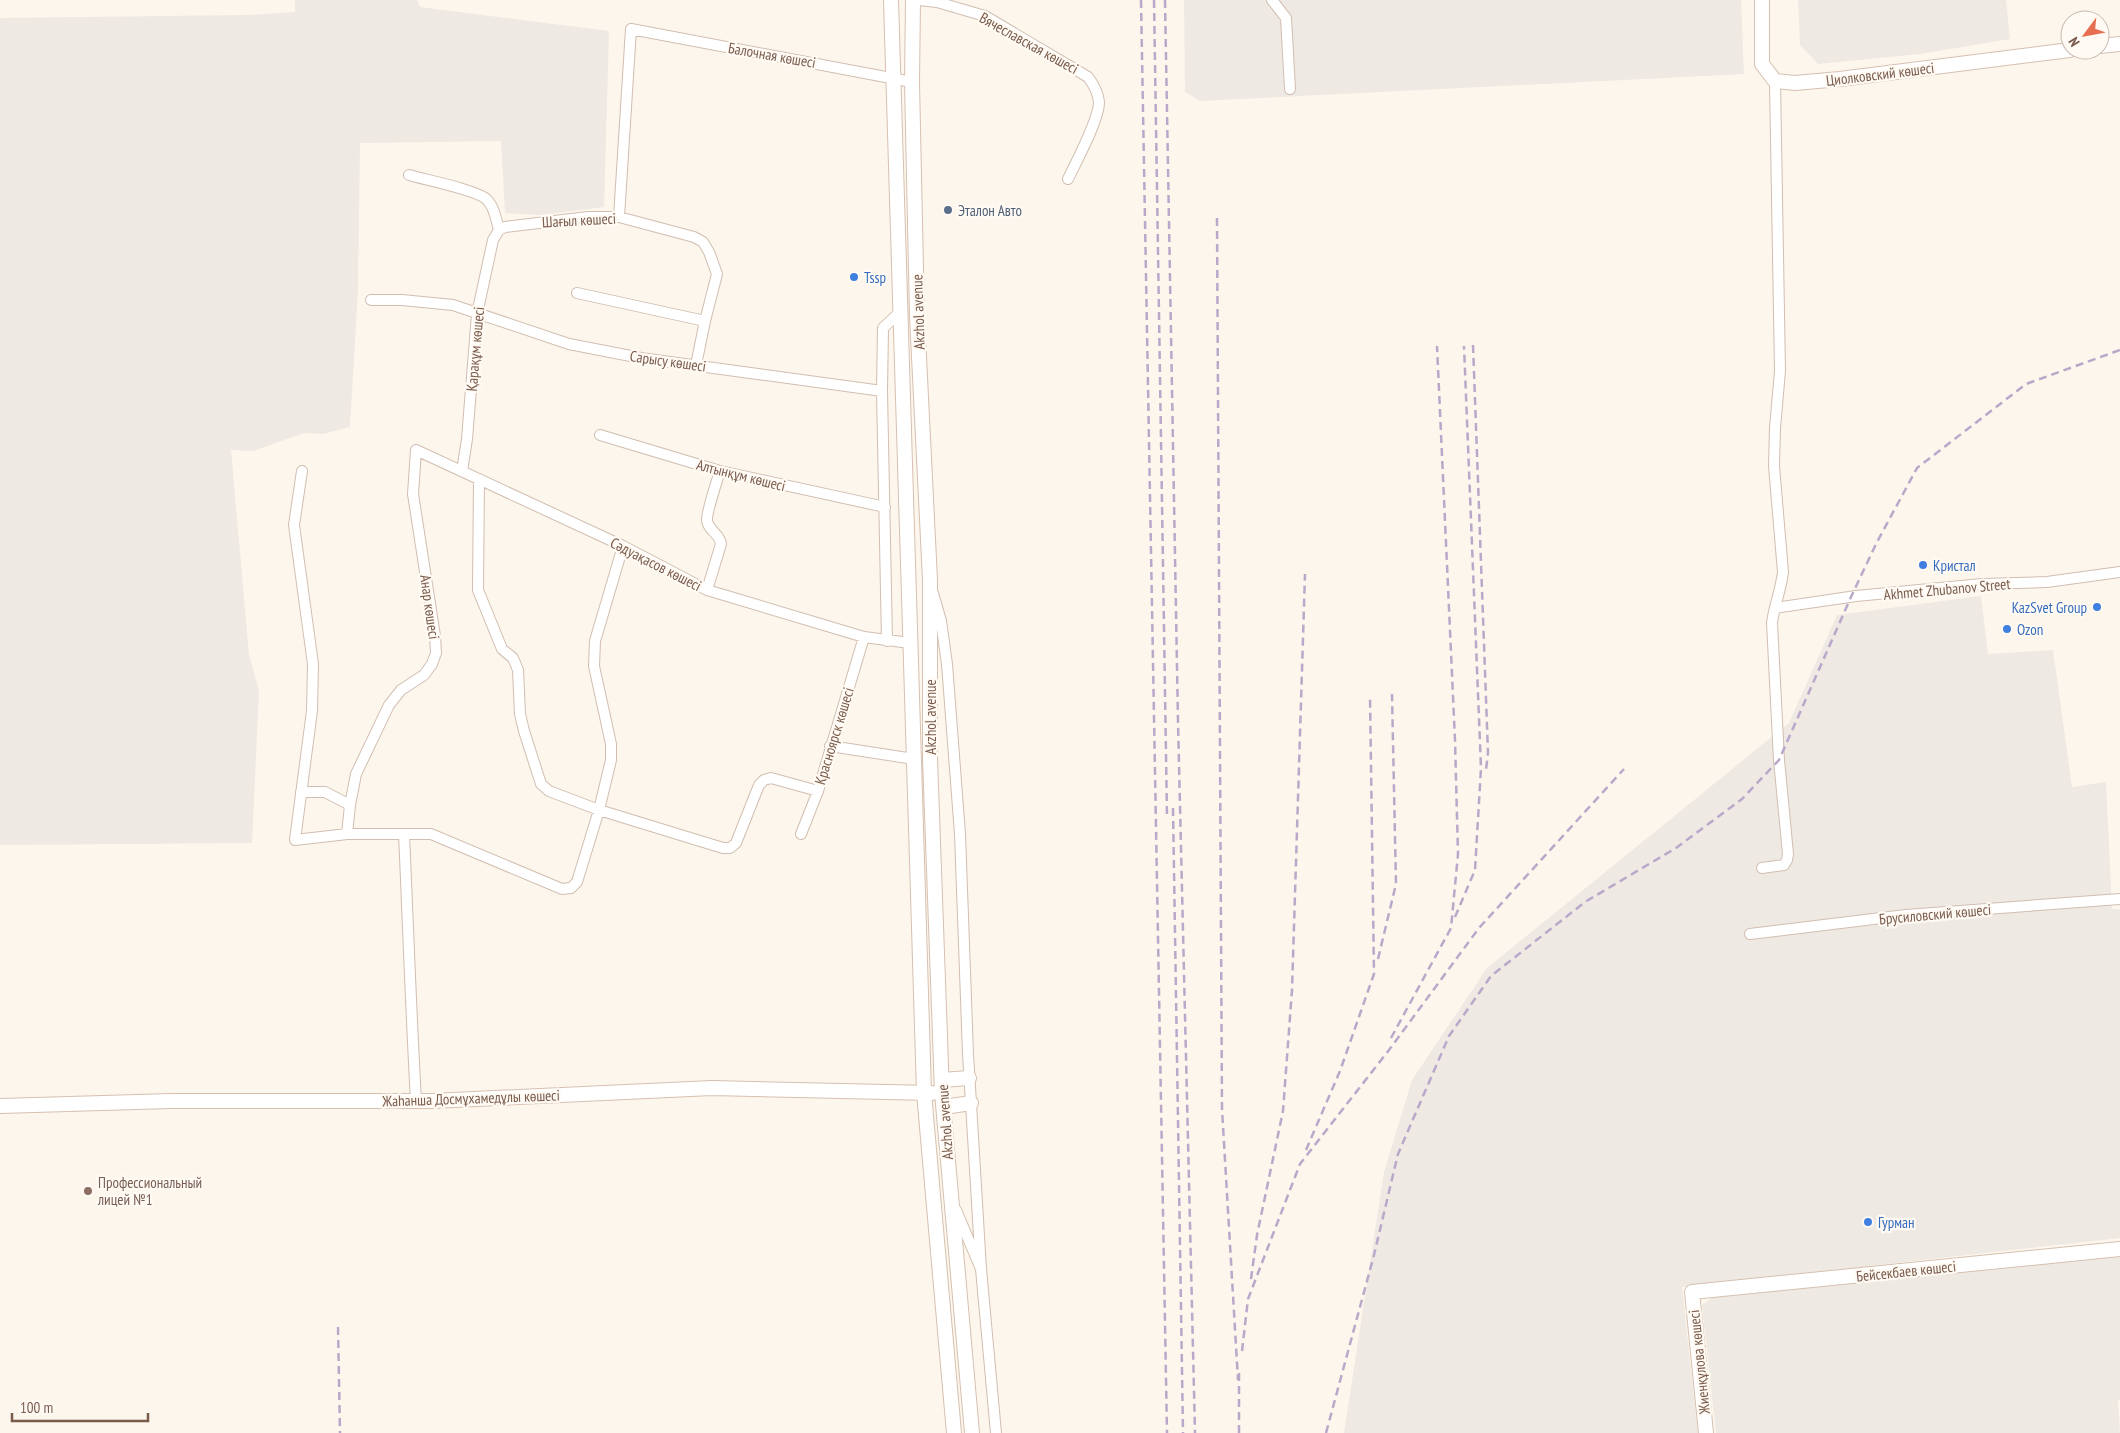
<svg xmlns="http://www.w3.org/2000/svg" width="2120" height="1433" viewBox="0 0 2120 1433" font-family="'PT Sans Narrow',sans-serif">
  <rect width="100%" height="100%" fill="#fdf6ec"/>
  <path fill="#efe9e4" d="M295,0H417L420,7L609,31L604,207L541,215L505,213L501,141L360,143L358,289L350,427L323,434L304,433L253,451L231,450L249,655L259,691L252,843L0,845V18L246,15L295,12Z
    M1184,0H1741L1744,74L1200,101L1185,92Z
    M1798,0H2006L2010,39L1920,54L1818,64L1800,45Z
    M1981,596L1988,654L2053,650L2072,787L2106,782L2112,909H2120V1238L1682,1287L1698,1433H1344L1384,1172L1412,1080L1487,968L1789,723L1837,615Z
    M2120,1250V1400L2118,1401L2120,1433H1716L1702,1305L1721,1291Z"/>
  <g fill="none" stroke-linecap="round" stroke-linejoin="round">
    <g stroke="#d1beb0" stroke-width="12">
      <path id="street" d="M919,0L937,2L985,16L1088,77C1094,85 1098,92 1099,102C1099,120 1076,162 1068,179
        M1272,0L1286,18L1290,89
        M409,175C426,180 472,189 485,198C494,205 496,219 499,230L505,227L588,217H619L694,237L703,242L709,252L717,274L705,321L696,365
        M619,217L631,29L912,82
        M577,293L705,321
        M371,300H402L453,305L569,344L641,358L882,391
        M600,435L720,471L885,507
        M302,471L294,525L313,664L312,711L295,840L347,834H431L562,889L571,888L577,882L599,810L611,760V744L594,666L595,641L623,546
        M462,471L467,439L477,314L493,240L499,230
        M479,479L478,590L502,649L513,658L518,670L520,714L524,731L541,784L549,791L599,810L723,848H730L736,843L759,785L764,780L771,778L818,791
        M707,590L721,544C720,534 709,531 707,521C706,513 717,481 720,471
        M933,593L941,621L947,664L960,834L968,1054L981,1269
        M1775,608L1856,596L1982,584L2047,582L2120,572
        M887,641L882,391L883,328L902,310
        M830,746L914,759
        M301,792H325L350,805L356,774L389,705L401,690L424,675L432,664L436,653L435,636L413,494L416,450L623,546L707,590L864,637L910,643
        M347,834L350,805
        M404,834C408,923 411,1012 416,1101
        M801,834L818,791L864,637
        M1762,868L1784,865L1787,860L1788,854L1779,760L1772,623C1774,606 1781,590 1783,572L1774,466L1775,428L1780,371L1775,81
        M1750,934L1906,915L2120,899
        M956,1210L981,1269L996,1433"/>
    </g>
    <g stroke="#d6c0b0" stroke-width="16">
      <path id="secondary" d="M891,0L924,1093L954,1433
        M913,0L912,82L917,316L930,580V758L942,1093L972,1433
        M1762,0V64L1775,81L1795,83L1840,79L2070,50
        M2100,46L2120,44
        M942,1080L969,1078
        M0,1106L171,1101H432L712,1088L932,1093
        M944,1107L971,1103
        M1706,1433L1692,1292L2120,1249"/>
    </g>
    <use href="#street" stroke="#fff" stroke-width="10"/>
    <use href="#secondary" stroke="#fff" stroke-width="14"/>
    <path stroke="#b9a8c9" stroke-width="2.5" stroke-dasharray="8 5" stroke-linecap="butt" d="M1141,0L1167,1433
      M1154,0L1167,817
      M1165,0L1178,722L1195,1433
      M1217,218L1222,1109L1238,1380
      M1473,345L1488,753L1486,770
      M1173,808L1183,1433
      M1455,917L1475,870L1481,768L1464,346
      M1378,959L1396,884L1392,694
      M1391,1038L1451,928L1458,854L1455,740L1437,346
      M1306,1150L1340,1071L1374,974L1370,696
      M1251,1279L1257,1235L1283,1111L1292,990L1305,574
      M338,1327L340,1433
      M1242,1351L1248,1299L1300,1164L1389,1050L1479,928L1624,769
      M1239,1373V1433
      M1326,1433L1374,1255L1398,1154L1449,1036L1491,976L1585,902L1676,848L1742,799L1779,760L1851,597L1877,542L1917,468L2026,384L2120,350"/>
  </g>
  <circle fill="#5c6f8a" stroke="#fffaf3" stroke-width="2" cx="948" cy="210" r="5"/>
  <g fill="#3f7fe0" stroke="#fffaf3" stroke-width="2">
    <circle cx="854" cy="277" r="5"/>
    <circle cx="1923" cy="565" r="5"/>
    <circle cx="2097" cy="607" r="5"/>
    <circle cx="2007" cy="629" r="5"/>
    <circle cx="1868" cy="1222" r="5"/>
  </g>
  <circle fill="#8d6e63" stroke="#fffaf3" stroke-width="2" cx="88" cy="1191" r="5"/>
  <g text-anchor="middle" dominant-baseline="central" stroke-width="4.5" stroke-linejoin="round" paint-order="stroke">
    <g font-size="15" fill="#7a5c4d" stroke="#fffaf3">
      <text transform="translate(1029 43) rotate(29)">Вячеславская көшесі</text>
      <text transform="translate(772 55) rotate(10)">Балочная көшесі</text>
      <text transform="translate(1880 74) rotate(-7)">Циолковский көшесі</text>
      <text transform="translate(579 220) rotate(-3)">Шағыл көшесі</text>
      <text transform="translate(918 312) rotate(-92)">Akzhol avenue</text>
      <text transform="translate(475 349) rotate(-85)">Қарақұм көшесі</text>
      <text transform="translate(668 361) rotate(8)">Сарысу көшесі</text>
      <text transform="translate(741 475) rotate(14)">Алтынқұм көшесі</text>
      <text transform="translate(656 564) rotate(27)">Сәдуақасов көшесі</text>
      <text transform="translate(1947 589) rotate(-5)">Akhmet Zhubanov Street</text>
      <text transform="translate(430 607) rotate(82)">Анар көшесі</text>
      <text transform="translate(930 717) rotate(-90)">Akzhol avenue</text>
      <text transform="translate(834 736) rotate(-73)">Красноярск көшесі</text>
      <text transform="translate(1935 914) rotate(-5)">Брусиловский көшесі</text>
      <text transform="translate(471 1098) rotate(-2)">Жаһанша Досмұхамедұлы көшесі</text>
      <text transform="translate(945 1122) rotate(-94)">Akzhol avenue</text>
      <text transform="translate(1906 1271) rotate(-6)">Бейсекбаев көшесі</text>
      <text transform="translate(1699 1362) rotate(-96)">Жиенқұлова көшесі</text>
    </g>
    <g font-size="15" fill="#4e5e75" stroke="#fffaf3" text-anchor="start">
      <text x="958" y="210">Эталон Авто</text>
    </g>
    <g font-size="15" fill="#366cbe" stroke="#fffaf3" text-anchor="start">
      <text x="864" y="277">Tssp</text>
      <text x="1933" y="565">Кристал</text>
      <text x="2087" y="607" text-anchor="end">KazSvet Group</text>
      <text x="2017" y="629">Ozon</text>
      <text x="1878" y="1222">Гурман</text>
    </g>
    <g font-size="15" fill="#785e54" stroke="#fffaf3" text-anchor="start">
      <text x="98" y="1182">Профессиональный<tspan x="98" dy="17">лицей №1</tspan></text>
    </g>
  </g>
  <g transform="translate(2085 35) rotate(238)"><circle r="24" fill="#fffaf3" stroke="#cabbb1"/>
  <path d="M0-4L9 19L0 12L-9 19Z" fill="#e76f51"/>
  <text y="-8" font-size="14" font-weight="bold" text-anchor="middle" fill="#7a5c4d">N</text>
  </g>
  <path d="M12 1413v8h136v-8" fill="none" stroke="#7a5c4d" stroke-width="2.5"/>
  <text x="20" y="1413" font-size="15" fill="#7a5c4d" stroke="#fffaf3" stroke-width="4" paint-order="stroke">100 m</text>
</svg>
